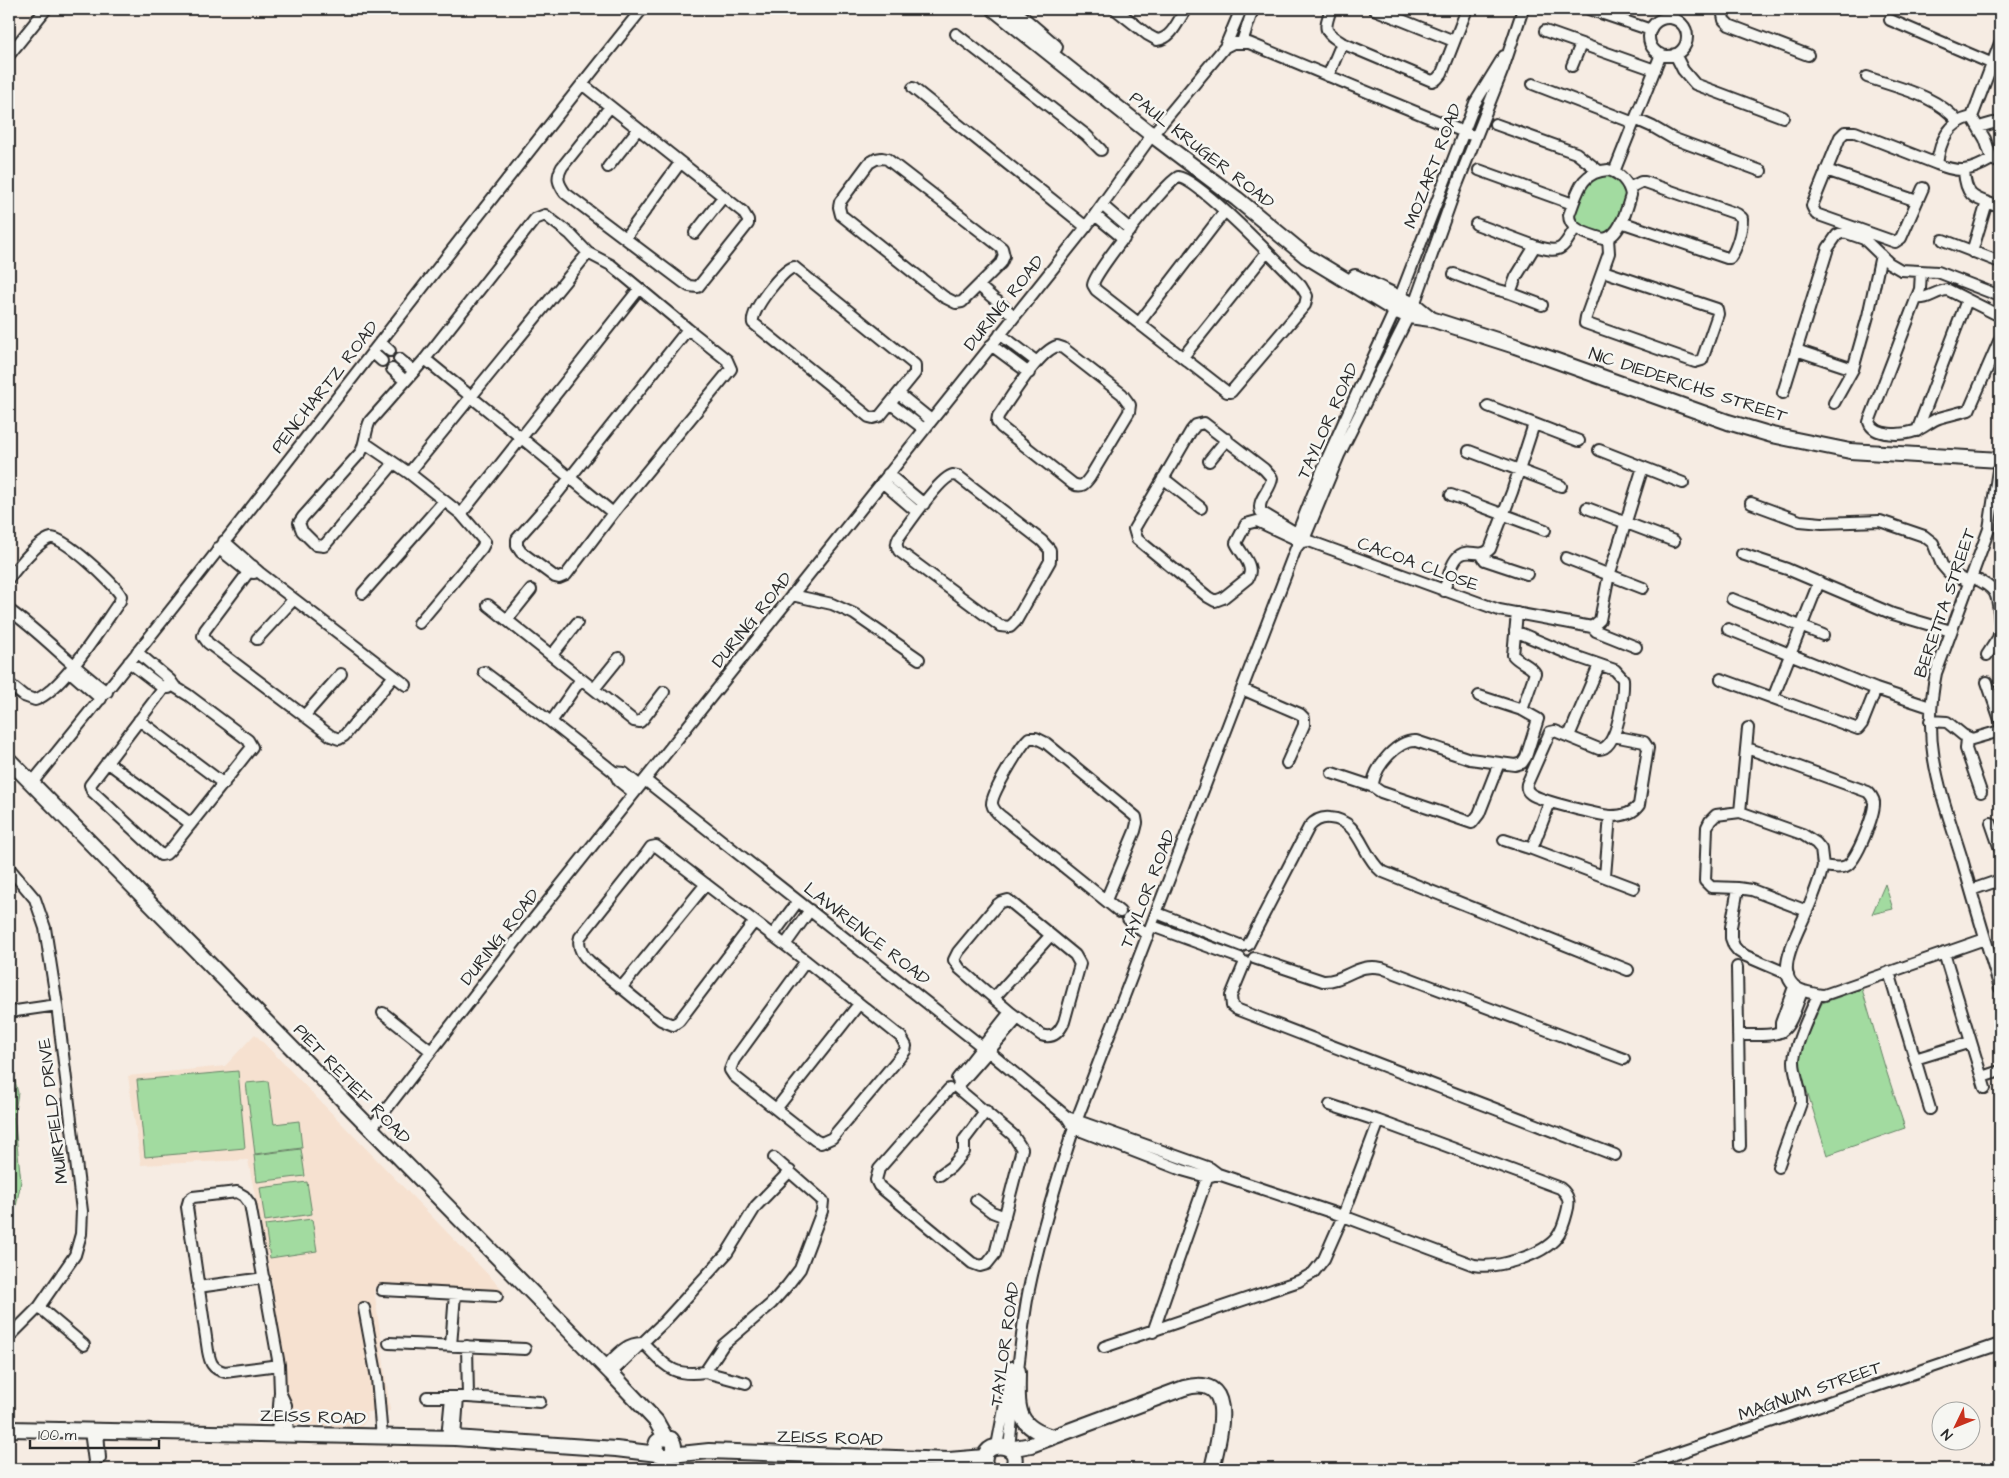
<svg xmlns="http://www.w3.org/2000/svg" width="2009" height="1478" viewBox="0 0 2009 1478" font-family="'Architects Daughter',sans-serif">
  <rect width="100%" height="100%" fill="#f6ece3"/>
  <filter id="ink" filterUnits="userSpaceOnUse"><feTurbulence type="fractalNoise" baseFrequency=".02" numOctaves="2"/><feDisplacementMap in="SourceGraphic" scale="10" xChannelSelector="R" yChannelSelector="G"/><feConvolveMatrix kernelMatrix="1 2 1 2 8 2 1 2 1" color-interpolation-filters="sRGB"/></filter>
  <g filter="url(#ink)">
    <path fill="#f6e1d0" d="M255,1034L505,1292L374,1287L390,1411L366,1412L367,1418L361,1428L292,1424L272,1284L248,1160L141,1165L128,1076L225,1066Z"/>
    <path fill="#a2dba0" stroke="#668366" d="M1607,175L1618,180L1626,194C1624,207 1618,222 1609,233L1602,235L1578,225L1573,216C1582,196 1582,178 1607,175Z
      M1885,884L1893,909L1872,914Z
      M1862,989L1885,1067L1905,1128L1827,1155L1798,1062L1807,1036L1822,1003Z
      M9,1065L12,1069L18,1093L14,1117L21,1181L13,1222L9,1229Z
      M238,1071L245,1148L145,1157L137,1080Z
      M268,1081L274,1124L299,1121L302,1148L255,1154L246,1083Z
      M301,1149L305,1176L257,1182L254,1155Z
      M307,1182L312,1214L265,1221L260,1188Z
      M312,1219L317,1251L270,1258L265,1225Z"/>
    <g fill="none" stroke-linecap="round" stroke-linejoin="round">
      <g stroke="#2b2b2b" stroke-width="14">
        <path id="street" d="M1115,9L1148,35L1157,40C1172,39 1178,20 1186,9
          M1331,9C1324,29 1323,31 1342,43L1432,81L1437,79L1442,73L1467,9
          M1374,9L1454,41
          M1589,9L1651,30
          M1722,9L1724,20L1729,25L1808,55
          M1649 37a19 19 0 1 1 38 0a19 19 0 1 1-38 0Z
          M1890,20L2000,67
          M1545,31L1655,70
          M956,34L1086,135L1101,150
          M1242,42L1253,9
          M1225,47L1241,9
          M1675,54L1683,70L1695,84L1783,117
          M9,55L46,9
          M1572,66L1581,44
          M1328,76L1342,43
          M1867,77C1898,88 1937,95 1958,122
          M582,84L743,212L748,220V224L698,287L689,286L683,282L565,193C558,183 556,178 562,167L610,107
          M1533,84L1634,123
          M913,88L1086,227
          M1972,117C1948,122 1940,141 1937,164C1960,174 1971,171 1992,159L2000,163
          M1972,117L2000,43
          M1972,117L1985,139L1992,159
          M1635,119L1653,127L1672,138L1761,171
          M1495,124L1576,153L1599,171
          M1979,127L1993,123H2000
          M882,158L887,159L1002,248L1004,256L1001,263L962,302L956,303L944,297L841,215L839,207L840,202L869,163L876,159Z
          M608,167L638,129
          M1479,170L1573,204
          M1608,170C1620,173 1629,183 1631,195C1627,208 1620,238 1603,239C1590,234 1569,231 1569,215C1578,192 1580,172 1608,170Z
          M1826,170L1917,201
          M1964,171C1966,200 1976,198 2000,207
          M1614,172L1661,54
          M1178,177C1199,179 1281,266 1301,286L1307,296L1305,305L1231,392H1227L1096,290L1093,285C1094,272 1164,185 1178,177Z
          M1923,188L1901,238L1895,242L1816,214L1812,206L1840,137L1845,132H1855L1937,164
          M1102,205L1131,230
          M1095,215L1124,239
          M1621,222L1727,258H1730C1737,249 1742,230 1742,218L1737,214L1645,182H1641L1629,188
          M1476,224L1535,246
          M695,233L723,197
          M625,238L680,163
          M1943,240L2000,262
          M1972,252L1987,202
          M588,253L611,265L688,329
          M794,267L915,365V373L880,416L873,418L869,417L753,323C750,311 782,270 794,267Z
          M1603,271L1717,309L1718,314L1702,360L1695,362L1585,323L1586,317L1609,253L1608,238
          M1921,272L1920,289L1869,422C1874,437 1903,435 1915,431C1924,428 1930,421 1939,418C1949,415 1959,413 1969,410L2000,339
          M1454,274L1491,288L1510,293
          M979,286L993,298
          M1916,298C1929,300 1936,290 1948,290L2000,316
          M997,301L1014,316
          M1542,305L1510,293L1516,277L1535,246C1561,254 1562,250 1575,228
          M1139,323L1225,211
          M688,329L727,360L731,369L613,513L566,575L559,578L555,577L521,552L517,546V539L557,494Z
          M1000,334L1037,362
          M380,342L390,351
          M991,345L1029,373
          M1057,346L1063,348L1122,394L1130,405L1129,412L1090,477C1085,484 1082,488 1073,484L1001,427L997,422L998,416C1010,399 1038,352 1057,346Z
          M1796,350L1853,369
          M372,352L382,361
          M1183,357L1267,252
          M399,359L414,371
          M425,359L613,513
          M392,369L405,381
          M1783,393L1828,248L1837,235L1844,232L1864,239L1889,263L1901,270L1938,272L2000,296
          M899,394L931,420
          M1834,403L1853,369L1868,316L1881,255
          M891,404L924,429
          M1488,406L1579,441
          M1917,431L1967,300
          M365,443L409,473L461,514L485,542L482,548L419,623
          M1599,450L1683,483
          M1469,451L1561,486
          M2000,457L1989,529L1936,673C1921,745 1941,792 1962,859C1974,902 1987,945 2000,988
          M1209,461L1227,439
          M394,463L324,546L316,545L302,531L299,523L303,517L361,452C366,441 365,431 370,421L425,359L535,219L545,215L570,234L588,253L409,473
          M888,474L924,504
          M953,475L958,476L1042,541L1050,550V561L1016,621L1010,627L1000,626L899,551C896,546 896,543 899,537C908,525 940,477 953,475Z
          M1163,478L1201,508
          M882,482L917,512
          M1451,495L1545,530
          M1751,503L1800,521L1822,523L1880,521L1924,536L1933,543L1942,565L1948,572L1969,582
          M1587,508L1674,541
          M461,514L639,289
          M1295,539L1326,461L1395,310L1475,103L1504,56
          M1308,540L1261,512C1256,500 1271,490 1272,478L1264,469L1204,423L1196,425L1191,431L1134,529L1137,539L1208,597L1215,601L1223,598L1248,578C1255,566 1241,554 1236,543L1246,524L1257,521L1302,542L1309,541L1499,610L1592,627L1600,620L1608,579L1643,467
          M224,541L260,573L406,685
          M218,548L248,572L254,573
          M1481,554L1485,560L1527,574
          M1742,554L1787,569L1893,614L1951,631
          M1566,558L1643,588
          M253,566L205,630L203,636L208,643L331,736L339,739L344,736L394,676
          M1972,577C2000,590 1997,594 2000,623
          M9,578C17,568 38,541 51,538C63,536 115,584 121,596L120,601C102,626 63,690 35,700L24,696L9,684
          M1444,591C1448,580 1451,561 1460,555C1470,548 1481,559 1490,549L1512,492L1534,424
          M363,593L444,501
          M792,595L832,604L854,614L919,659
          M1732,599L1823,635
          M488,605L634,721L640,722L643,719L664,692
          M9,610C44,635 72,667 107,692
          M507,620L531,590
          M1592,627L1596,631L1636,647
          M1728,629L1876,689L1930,707
          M1515,631L1569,654L1615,670L1623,679C1624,694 1618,750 1599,749L1555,731L1550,732L1527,784C1526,789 1527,791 1531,794C1541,801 1598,815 1611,816C1621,816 1633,814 1639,805L1648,748L1644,742L1613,736
          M257,639L294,599
          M137,652L170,680L175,687L188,695L248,740L252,747L171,849L166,854L161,855L92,791L90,785L170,680
          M552,655L577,623
          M1987,655L1998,638L2000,631
          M129,662L163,688H169
          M69,671L101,699
          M484,672L551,722L614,772L619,781L634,793
          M1721,679L1858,729L1862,724L1876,689
          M1987,682L2000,720
          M594,689L619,658
          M1242,689L1300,714L1304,718V725L1287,763
          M1479,696L1522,710
          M1773,698L1819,582
          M304,716L341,674
          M139,720L224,784
          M1930,721L1947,722L1963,735L1972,739L2000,731
          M551,722L581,679
          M1569,736L1599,665
          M1967,738L1966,749L1981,792
          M1747,748L1868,792C1871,795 1873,798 1874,802C1875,813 1857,861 1846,866C1840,869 1830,867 1823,866
          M107,762L191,824
          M1499,763L1479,814L1472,823L1381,792L1375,788L1373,783C1376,766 1397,740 1416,741L1470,759L1515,765L1522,763L1526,757L1538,719L1522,710L1535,673C1531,665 1518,662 1513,655L1517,613
          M614,772L624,773L640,786
          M1332,773L1374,787
          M645,780L989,1052L1067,1117L1074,1128L1182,1170L1207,1177L1218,1174
          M31,784C240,529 436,265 642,9
          M1740,812L1748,728
          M1991,823L2000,849
          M1504,840L1532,849L1634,888
          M1532,849L1550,802
          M9,868L35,899L45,928L57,1005L82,1211L81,1234L75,1255L39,1307L9,1337
          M1605,876L1610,816
          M1738,888L1752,890L1807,911
          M1971,890L2000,880
          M1008,900L1075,955L1080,964L1064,1022C1059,1033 1053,1039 1041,1035L1010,1012L960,969L954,960L958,952L997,905L1001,902Z
          M1106,900L1135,831L1137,823L1136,817L1046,743L1036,738H1029C1021,745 991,794 992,804C993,809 998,814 1002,817L1120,912
          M1157,913L1242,946
          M1128,919L1148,936
          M754,922L679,1021L673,1025L661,1020L590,962C582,955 577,947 580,937L646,854L651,847L656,846L806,961L901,1037L906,1046L905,1051L832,1138L821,1143L815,1140L734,1076L730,1070L734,1060L806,961
          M1152,926L1240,958
          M772,936L798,901
          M785,945L810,910
          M1248,945L1309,827C1315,820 1321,817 1330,818C1360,820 1361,854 1381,871L1628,970
          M1944,953L1985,1088
          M1254,958L1323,981C1345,982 1357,962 1382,968L1624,1059
          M1245,962L1231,996L1232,1006L1236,1009L1615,1155
          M1737,967L1740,1146
          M1889,972L1930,1109
          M1788,974L1746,956L1738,951L1734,946L1731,938V927L1738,888L1711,887L1705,881L1707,827L1710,821L1716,815L1740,812L1802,834L1816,843L1821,849L1823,866L1820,877C1816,889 1812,901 1806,913C1797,935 1769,980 1804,991C1811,993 1817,995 1824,995L1985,939
          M621,988L706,884
          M994,998L1050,936
          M9,1012L57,1005
          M383,1013L431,1051
          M1781,1032V1023L1794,987
          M1738,1035C1788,1035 1785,1038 1802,991
          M1915,1059L1971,1042
          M1982,1077L2000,1071
          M957,1079L1010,1012
          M958,1086L1018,1018
          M949,1089L879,1169L876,1180L879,1186L972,1263L980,1266L987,1264L995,1254L1022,1149L1013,1135L957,1088
          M776,1109L859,1004
          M1067,1117L1210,1168L1218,1174L1343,1216L1474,1265C1496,1269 1542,1256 1557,1237C1562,1231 1565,1220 1567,1212C1570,1202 1569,1195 1560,1188L1379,1121L1330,1105
          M371,1129L517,940L1086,227L1152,135L1225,47L1233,43H1249L1476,137
          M1778,1167L1801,1103C1802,1089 1794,1076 1794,1061C1794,1046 1811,1011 1818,995
          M940,1175L951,1167L964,1152V1140L986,1111
          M976,1200L992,1212L1005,1217
          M198,1287L264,1278
          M382,1290L497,1296
          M39,1307L84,1345
          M364,1308L377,1378L382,1438
          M1153,1332L1209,1172
          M389,1343L525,1349
          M451,1346L455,1294
          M467,1346L468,1397
          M1104,1347L1299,1281L1313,1273L1324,1259L1343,1216L1379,1121
          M605,1367C616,1356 626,1342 643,1343C666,1365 670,1377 705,1372L723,1345L771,1304L787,1286L800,1269L822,1211L823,1201L774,1158
          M705,1372L746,1383
          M611,1373L664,1322L727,1253L756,1206L790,1171
          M1017,1377C1021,1348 1023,1318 1029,1289C1041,1231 1058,1175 1077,1119L1296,548L1305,537L1339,455L1414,305L1455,190L1503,69L1523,9
          M280,1392L286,1405L288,1434
          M427,1397H468L540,1402
          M90,1431L95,1469
          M98,1431L100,1458
          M277,1434L280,1392L279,1365L250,1204L244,1196L237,1192L193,1197L189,1200L187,1207L208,1351C210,1362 212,1369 225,1372L279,1365
          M447,1438L451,1397
          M455,1438L458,1397
          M997,1446L1012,1367
          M1009,1449L1014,1397
          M1631,1469L2000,1344"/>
      </g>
      <g stroke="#2b2b2b" stroke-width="18">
        <path id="secondary" d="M994,9L1152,135L1237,199L1306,256L1395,310L1409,316L1431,319L1515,346L1728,422L1772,435L1850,451L2000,460
          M1011,9L1055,47
          M1355,277L1414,305L1430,318
          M9,760L611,1373L656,1421L665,1437
          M1018,1371C1018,1405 1013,1427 1053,1437
          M9,1429L455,1438L616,1449L658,1454C670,1460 679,1450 671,1439L662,1438L657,1442L655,1448L658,1454
          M1009,1449L1031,1445L1184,1388C1240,1372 1218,1441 1212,1469
          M671,1455L709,1451L949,1460L985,1457
          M987,1469C972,1439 1027,1439 1012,1469"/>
      </g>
      <use href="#street" stroke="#f6f6f2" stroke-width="10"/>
      <use href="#secondary" stroke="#f6f6f2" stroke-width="14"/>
    </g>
  </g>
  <g text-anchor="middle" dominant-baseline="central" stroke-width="5" stroke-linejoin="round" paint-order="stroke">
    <g font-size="18" fill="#2b2b2b" stroke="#f6f6f2">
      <text transform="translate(1202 150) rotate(38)">PAUL KRUGER ROAD</text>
      <text transform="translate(1433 166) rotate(-69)">MOZART ROAD</text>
      <text transform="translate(1004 303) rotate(-51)">DURING ROAD</text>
      <text transform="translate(1688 385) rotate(18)">NIC DIEDERICHS STREET</text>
      <text transform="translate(325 387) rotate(-52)">PENCHARTZ ROAD</text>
      <text transform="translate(1328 421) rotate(-66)">TAYLOR ROAD</text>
      <text transform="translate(1418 564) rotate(20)">CACOA CLOSE</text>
      <text transform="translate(1945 603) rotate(-71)">BERETTA STREET</text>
      <text transform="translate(752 620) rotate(-51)">DURING ROAD</text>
      <text transform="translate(1148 889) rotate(-69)">TAYLOR ROAD</text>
      <text transform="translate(867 934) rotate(38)">LAWRENCE ROAD</text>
      <text transform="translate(500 937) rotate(-52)">DURING ROAD</text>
      <text transform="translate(352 1084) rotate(46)">PIET RETIEF ROAD</text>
      <text transform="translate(53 1111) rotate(-97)">MUIRFIELD DRIVE</text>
      <text transform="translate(1005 1344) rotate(-82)">TAYLOR ROAD</text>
      <text transform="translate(1810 1391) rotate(-19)">MAGNUM STREET</text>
      <text transform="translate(313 1417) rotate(2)">ZEISS ROAD</text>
      <text transform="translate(830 1438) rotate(2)">ZEISS ROAD</text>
    </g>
  </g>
  <rect width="2009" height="1478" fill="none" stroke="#f6f6f2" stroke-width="30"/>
  <rect x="15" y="15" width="1979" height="1448" fill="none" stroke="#2b2b2b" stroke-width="2" filter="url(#ink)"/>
  <g transform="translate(1956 1426) rotate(227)"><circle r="24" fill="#f6f6f2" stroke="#a5a5a2"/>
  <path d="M0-4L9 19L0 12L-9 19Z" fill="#c8321e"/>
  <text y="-8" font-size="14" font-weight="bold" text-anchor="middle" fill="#2b2b2b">N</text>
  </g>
  <path d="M30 1440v8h129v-8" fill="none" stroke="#2b2b2b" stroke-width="2.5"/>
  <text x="38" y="1440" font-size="15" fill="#2b2b2b" stroke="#f6f6f2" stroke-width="4" paint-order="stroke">100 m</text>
</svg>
